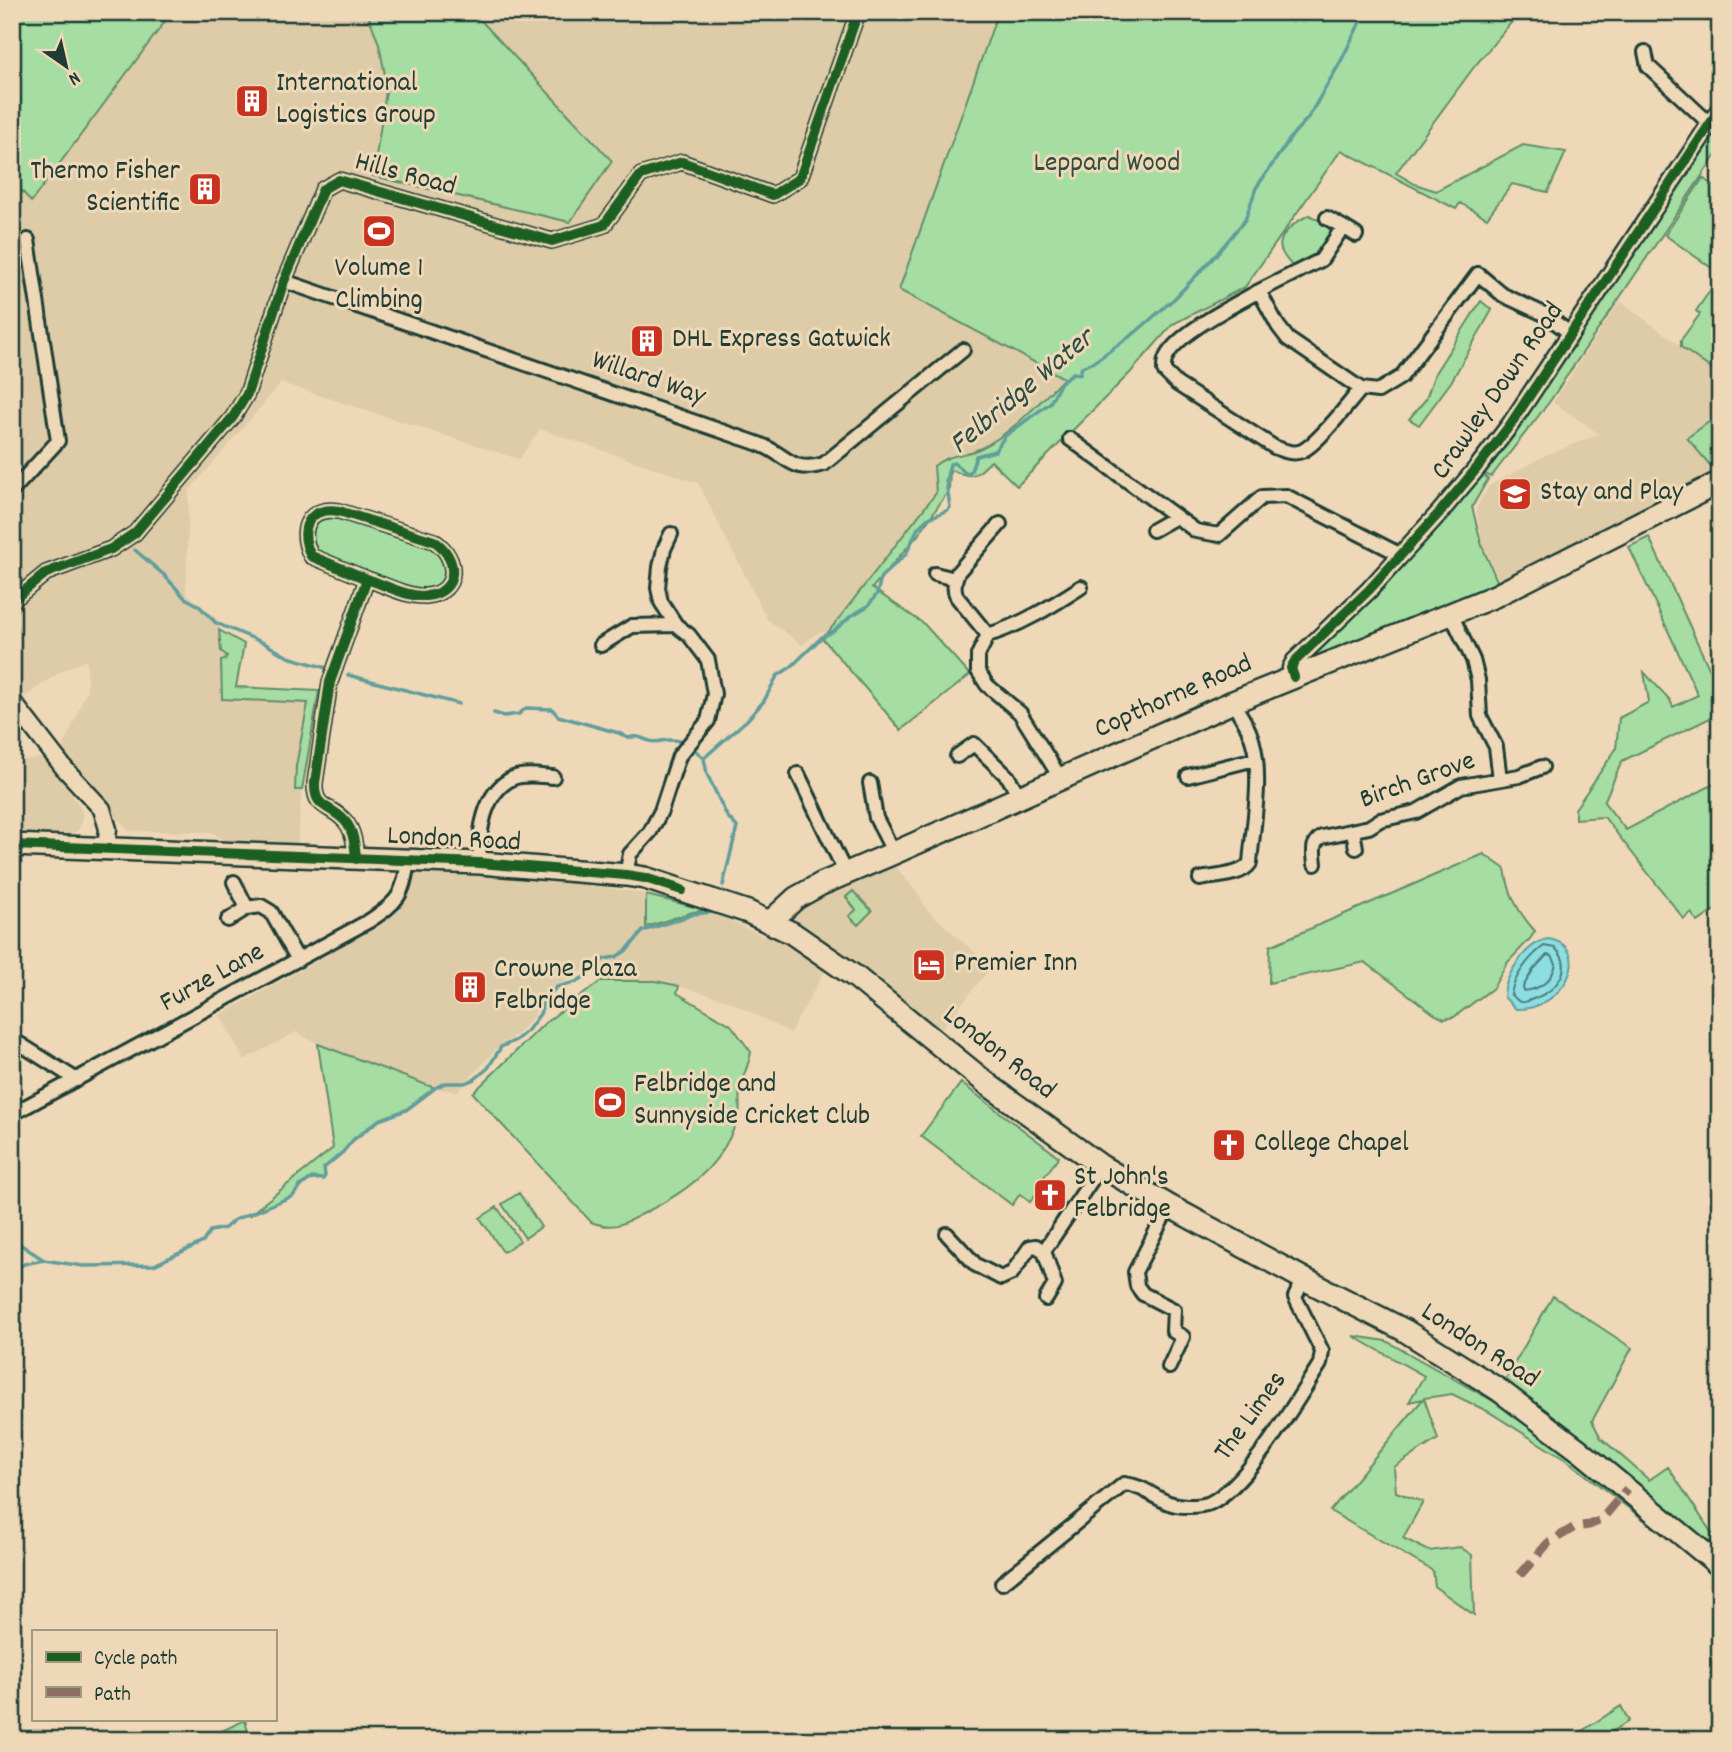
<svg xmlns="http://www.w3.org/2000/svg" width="1732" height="1752" viewBox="0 0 1732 1752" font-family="Dekko,sans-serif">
  <rect width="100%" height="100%" fill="#efd8b7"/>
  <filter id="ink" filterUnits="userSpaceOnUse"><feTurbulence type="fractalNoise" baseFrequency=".0143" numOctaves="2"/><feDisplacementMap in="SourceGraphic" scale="14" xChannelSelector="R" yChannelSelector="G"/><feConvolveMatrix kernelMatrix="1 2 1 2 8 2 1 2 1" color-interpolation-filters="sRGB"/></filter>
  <g filter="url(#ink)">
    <path fill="#decba8" d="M172,12H367L379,44L387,85L373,176L612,160L473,12H995L996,17L931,203L1064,378L1029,413L997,439L978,449L944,458L934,466L937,493L831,631L817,633L802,645L767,619L698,483L540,429L519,459L281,383L189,491L186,593L218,620L221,650L227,656L221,662L222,699L308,703L296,767L295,789L302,790L297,847L228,843L211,832L129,831L61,753L87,690V660L63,670L24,697L12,681V179L31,201Z
      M1620,301L1720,375V483L1504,591L1482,542L1476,509L1489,486L1544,456L1599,434L1553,402Z
      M45,757L81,808L83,819L79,829L71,835L20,834L22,760Z
      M895,866L919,895L927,910L991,967L939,1032L840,950L822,976L790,1033L729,1001L679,986L656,981H601L593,965L543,994L534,1016L517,1034L496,1049L457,1092L435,1088L318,1044L296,1032L244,1060L220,1015L329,954L394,912L406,896L412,872L515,874L629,891L678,901L707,910L765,937L823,892L850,879Z"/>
    <path fill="#a5dda2" stroke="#628d6b" stroke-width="2" d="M12,12H172L31,202L12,179Z
      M367,12H473L612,161L570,222L373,176L387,85L379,44Z
      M995,12H1520L1474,67L1396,173L1415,184L1436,191L1523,145L1566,152L1548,192L1512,184L1487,218L1460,203L1456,209L1341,150L1245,287L1173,324L1130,373L1017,486L991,461C974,478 973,478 950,470L949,490L919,534L872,588L924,624L970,675L901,730L823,639L936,493L934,466C948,454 963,456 979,449C1009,436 1041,401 1064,378L899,290L996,18Z
      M1720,124V149L1550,401L1491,477L1484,473L1521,426L1556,371L1555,365Z
      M1703,178L1720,191V274L1665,235Z
      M1309,215L1328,225L1331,234L1317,255L1292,266C1289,262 1284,257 1282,252C1274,236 1297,221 1309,215Z
      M1720,276V375L1681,347V340L1700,314L1696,311Z
      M1481,301L1492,310L1451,382L1419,425L1409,419L1426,399L1435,373Z
      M1720,414V477L1687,438Z
      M1483,474L1488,479L1472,507L1482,546L1498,583L1488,586L1489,590L1309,661L1307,657L1374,591Z
      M331,513L435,546L449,565C443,586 438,593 414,590L319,557C305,540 307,518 331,513Z
      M1649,537L1718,688L1720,687V731L1710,718L1622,761L1604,802L1626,830L1716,783L1720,773V906L1698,922L1691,913L1684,919L1604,817L1575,819V809L1616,749L1619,718L1649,702L1644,672L1670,700L1673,707L1698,695L1629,547Z
      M219,630L244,644L236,687L319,691L302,790H295L296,766L308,703L222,699L221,661L225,660L227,656L221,651Z
      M1484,854L1505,869C1509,895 1518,912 1535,931L1530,939L1507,963L1493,988L1454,1017L1444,1019L1434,1014L1365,962L1269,983L1270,946Z
      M853,891L872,911L858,925L849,916L856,910L846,897Z
      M646,895L707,910L693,912L646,927Z
      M601,981H656L679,986L677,993L731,1025L751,1052C749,1065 743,1075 740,1087C738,1096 741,1105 739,1114C724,1164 690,1190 646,1212C625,1223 615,1231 591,1222L473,1093L545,1023Z
      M318,1044L435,1088L406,1110L379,1120L353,1140L343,1152L325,1167V1176L323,1179C299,1179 306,1188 290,1197C276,1204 262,1209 248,1216L333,1148Z
      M961,1083L1059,1157L1044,1177L1046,1180L1030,1202L1020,1194L1012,1205L921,1136Z
      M519,1193L541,1227L525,1238L502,1204Z
      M497,1207L520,1241L503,1252L480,1218Z
      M1553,1296L1632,1348L1592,1421L1601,1438L1649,1480L1668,1467L1715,1538L1720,1533V1552L1676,1519L1657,1530L1569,1462L1489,1412L1452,1394L1424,1398L1438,1439L1394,1467L1396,1492L1423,1502L1403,1538L1429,1551L1460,1547L1472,1555L1474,1615L1435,1587L1433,1571L1330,1511L1423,1399L1409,1402L1424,1376L1353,1336L1386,1341L1493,1401Z
      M1621,1706L1629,1721L1599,1740H1568Z
      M245,1720L250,1740H203Z"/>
    <path fill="#8cdee2" stroke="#609e9c" stroke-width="2" d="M1548,939C1595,946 1565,1011 1516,1009L1504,997C1504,976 1526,943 1548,939Z"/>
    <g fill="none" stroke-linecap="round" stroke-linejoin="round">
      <path stroke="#4b7d7a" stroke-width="2" d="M1544,946L1555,948C1575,967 1557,990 1536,998C1532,999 1525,1003 1520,1002C1519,1002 1513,996 1511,995C1513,977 1530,956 1544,946Z
        M1547,955L1552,956L1556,964C1552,981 1541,989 1524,991L1523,987L1533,970Z"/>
      <path stroke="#609e9c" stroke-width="3.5" d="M135,550L164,575L185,598L198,605L216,623L264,643L288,657L330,669
        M348,675L459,704
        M494,713L504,716L519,714L526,708L552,709L558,716L619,733L628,738C641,735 638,738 650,741C659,744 668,737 679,741
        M696,751L704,758L747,720L764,701L777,676L791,667L822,637L834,631L851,616L868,606L877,594L881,577L906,554L918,528L927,519L948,510L950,507L946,481L950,464L954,463L967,474L971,471L976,456L995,451L1005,436L1050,403L1061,382L1073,373L1080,374L1082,367L1094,362L1136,332L1175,298L1215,256L1245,220L1256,188L1294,133L1308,118L1341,61L1365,12
        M704,758L707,774L727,816L737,827L723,885
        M12,1239L44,1260
        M12,1271L24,1264L44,1260L83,1266L154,1265L203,1242L210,1231L225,1228L234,1220L293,1196L300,1186L312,1178L323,1179L325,1176L324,1168L343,1152L353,1140L379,1120L406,1110L435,1088L445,1083H465L475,1079L488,1068L501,1047L516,1040L528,1030L540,1014L544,1000L557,987L576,982L587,975L590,969L604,959L616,957L627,950L643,931L694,914L712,912"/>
      <g stroke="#1f3d34" stroke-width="18">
        <path id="street" d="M1645,52L1648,66L1709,123
          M1327,218L1343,227
          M1356,235L1343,227L1321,260L1259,291L1278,326L1288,339L1361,389L1378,391L1401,377L1478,274L1503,295L1544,314L1570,333
          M284,281L733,435C744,439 755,442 766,447C790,459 794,473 824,464L963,350
          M1259,291C1236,304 1173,335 1165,360C1164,363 1164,367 1164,371L1177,384L1274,447C1283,450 1292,455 1302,451C1319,443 1348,404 1361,389
          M1070,439L1196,531L1219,535L1262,497L1286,496L1401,555
          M12,491L58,441L28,240
          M1153,530L1176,517
          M935,574L955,579
          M12,601L46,573L111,549L135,533L233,417L247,394L284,281L323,189L339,180L552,241L604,225L641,175L682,162L773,195L800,178L858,12
          M1451,614L1473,660L1478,680L1480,716L1496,747L1500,779
          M988,635L957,597C953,589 954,581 958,572L1000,524
          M601,645L632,626L676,625
          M957,756L974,744L1008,777L1020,797
          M798,774L845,872
          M1188,776L1255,759
          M1061,779L1020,713L987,685L978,671V655L988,635C1021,625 1052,606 1081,587
          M870,783L876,818L894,853
          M1353,831L1356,848
          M356,859C355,846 354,831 345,821C330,804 314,810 315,783L330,682L367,579L311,556C298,529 308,506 339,511L434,541C459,557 460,593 426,596C407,597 385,585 367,579
          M480,863C478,834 483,792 513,778C525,773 541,776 553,777
          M1315,864C1314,852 1311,844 1322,837L1369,827L1380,820L1416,812L1461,786L1519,776L1542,767
          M626,875L630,854L650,832L661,811L679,756L708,721L714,694L708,660L689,635L676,625L661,602L658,588L660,567L664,549L671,534
          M1200,879C1214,876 1242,876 1250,863C1253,825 1265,767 1249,731C1245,721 1238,712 1233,702
          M234,882L247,908
          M228,920L247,908L261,906L271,912L298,960
          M12,1039L77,1080
          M12,1114L369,921C398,902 403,896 408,861
          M947,1234L976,1265L1001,1278L1012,1273L1030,1247L1036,1246L1044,1251
          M1046,1299L1055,1284L1044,1251L1101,1166
          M1169,1367L1183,1337L1173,1331L1174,1310L1143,1294L1137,1286L1135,1272L1169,1206
          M1002,1583L1124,1484C1150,1486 1159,1507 1189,1506C1196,1506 1205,1505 1210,1503C1249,1484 1296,1401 1320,1364L1322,1351L1295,1297L1304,1279"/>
      </g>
      <g stroke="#1f3d34" stroke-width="21">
        <path id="secondary" d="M1294,677L1291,668L1295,661L1369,590L1440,512L1477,468L1510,425L1720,109
          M12,701L64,768L102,809L108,829L106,848"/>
      </g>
      <g stroke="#1f3d34" stroke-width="26">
        <path id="highway" d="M12,845L480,863L626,875L645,878L748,912L792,933L857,978L990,1086L1101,1166L1169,1206L1304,1279L1404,1330L1499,1390L1579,1450L1720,1566
          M771,921L796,898L821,884L894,853L1233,702L1495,596L1720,482"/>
      </g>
      <use href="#street" stroke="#efd8b7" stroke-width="12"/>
      <use href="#secondary" stroke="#efd8b7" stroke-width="16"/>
      <use href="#highway" stroke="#efd8b7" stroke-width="21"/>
      <path stroke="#8d6e63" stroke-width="9" stroke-dasharray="18 9" stroke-linecap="butt" d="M1520,1575L1548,1543L1575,1527L1589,1525L1601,1520L1627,1489"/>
      <g stroke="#efd8b7" stroke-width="15">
        <path id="cycleway" d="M12,601L46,573L111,549L135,533L233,417L247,394L284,281L323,189L339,180L552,241L604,225L641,175L682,162L773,195L800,178L858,12
          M1294,677L1291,668L1295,661L1369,590L1440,512L1477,468L1510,425L1720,109
          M12,845L480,863L626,875L645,878L682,890
          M356,859C355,846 354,831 345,821C330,804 314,810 315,783L330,682L367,579L311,556C298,529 308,506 339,511L434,541C459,557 460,593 426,596C407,597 385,585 367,579"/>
      </g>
      <use href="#cycleway" stroke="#1b5e20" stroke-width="10"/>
    </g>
  </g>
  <defs>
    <g id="building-square" transform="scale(1.75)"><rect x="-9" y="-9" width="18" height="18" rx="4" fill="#c8321e" stroke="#efd8b7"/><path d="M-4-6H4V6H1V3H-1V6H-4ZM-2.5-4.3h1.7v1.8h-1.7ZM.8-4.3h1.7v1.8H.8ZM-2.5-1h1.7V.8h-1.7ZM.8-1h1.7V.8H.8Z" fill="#fff"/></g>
    <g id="stadium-square" transform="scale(1.75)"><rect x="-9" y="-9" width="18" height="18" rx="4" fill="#c8321e" stroke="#efd8b7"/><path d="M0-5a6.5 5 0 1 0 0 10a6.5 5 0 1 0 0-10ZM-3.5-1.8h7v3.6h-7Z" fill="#fff"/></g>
    <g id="school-square" transform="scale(1.75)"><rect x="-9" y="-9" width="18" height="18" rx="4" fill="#c8321e" stroke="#efd8b7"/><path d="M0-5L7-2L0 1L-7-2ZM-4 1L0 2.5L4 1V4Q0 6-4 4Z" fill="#fff"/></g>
    <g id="hotel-square" transform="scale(1.75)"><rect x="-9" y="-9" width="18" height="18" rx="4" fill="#c8321e" stroke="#efd8b7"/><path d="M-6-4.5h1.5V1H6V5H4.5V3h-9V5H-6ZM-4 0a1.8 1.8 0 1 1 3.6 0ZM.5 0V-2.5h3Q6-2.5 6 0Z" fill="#fff"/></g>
    <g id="church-square" transform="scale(1.75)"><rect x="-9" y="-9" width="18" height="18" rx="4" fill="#c8321e" stroke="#efd8b7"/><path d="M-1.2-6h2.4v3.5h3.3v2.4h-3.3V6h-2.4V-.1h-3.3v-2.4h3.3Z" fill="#fff"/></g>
  </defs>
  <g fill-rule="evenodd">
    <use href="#building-square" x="252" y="101"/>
    <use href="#building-square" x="205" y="189"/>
    <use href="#stadium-square" x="379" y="231"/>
    <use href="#building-square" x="647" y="341"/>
    <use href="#school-square" x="1515" y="494"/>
    <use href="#hotel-square" x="929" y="965"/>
    <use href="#building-square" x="470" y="987"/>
    <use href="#stadium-square" x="610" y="1102"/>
    <use href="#church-square" x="1229" y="1145"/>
    <use href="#church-square" x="1050" y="1195"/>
  </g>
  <g text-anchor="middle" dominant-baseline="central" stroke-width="6" stroke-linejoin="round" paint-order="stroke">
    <g font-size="28" fill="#1f3d34" stroke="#efd8b7" text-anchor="start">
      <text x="276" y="85">International<tspan x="276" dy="32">Logistics Group</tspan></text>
      <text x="180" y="173" text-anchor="end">Thermo Fisher<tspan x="180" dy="32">Scientific</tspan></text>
      <text x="379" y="270" text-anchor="middle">Volume 1<tspan x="379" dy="32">Climbing</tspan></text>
      <text x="672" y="341">DHL Express Gatwick</text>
      <text x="1540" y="494">Stay and Play</text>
      <text x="954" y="965">Premier Inn</text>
      <text x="494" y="971">Crowne Plaza<tspan x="494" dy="32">Felbridge</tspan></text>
      <text x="634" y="1086">Felbridge and<tspan x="634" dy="32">Sunnyside Cricket Club</tspan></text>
      <text x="1254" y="1145">College Chapel</text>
      <text x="1074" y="1179">St John's<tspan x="1074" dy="32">Felbridge</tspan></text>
    </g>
    <g font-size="28" fill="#2c4d3f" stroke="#efd8b7">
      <text x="1107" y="165">Leppard Wood</text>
    </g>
    <g font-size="28" fill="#1f3d34" stroke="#efd8b7">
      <text transform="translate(405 176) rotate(15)">Hills Road</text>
      <text transform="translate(648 380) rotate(19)">Willard Way</text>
      <text transform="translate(1499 392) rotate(-55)">Crawley Down Road</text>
      <text transform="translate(1174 698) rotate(-24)">Copthorne Road</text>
      <text transform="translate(1418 782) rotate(-20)">Birch Grove</text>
      <text transform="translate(454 841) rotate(3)">London Road</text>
      <text transform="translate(213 979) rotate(-29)">Furze Lane</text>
      <text transform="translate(998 1054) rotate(38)">London Road</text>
      <text transform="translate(1479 1347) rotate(33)">London Road</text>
      <text transform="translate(1252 1417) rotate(-54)">The Limes</text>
    </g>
    <g font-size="30" font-style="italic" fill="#2a4d45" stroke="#efd8b7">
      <text transform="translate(1023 393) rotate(-40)">Felbridge Water</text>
    </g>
  </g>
  <rect width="1732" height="1752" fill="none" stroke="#efd8b7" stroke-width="42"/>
  <rect x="21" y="21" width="1690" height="1710" fill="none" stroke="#1f3d34" stroke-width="2.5" filter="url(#ink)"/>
  <rect x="32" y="1630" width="245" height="91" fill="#efd8b7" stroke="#9c9a83" stroke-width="2"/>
  <rect x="46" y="1652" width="35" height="10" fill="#1b5e20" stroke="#9c9a83" stroke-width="2"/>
  <text x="94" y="1664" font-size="21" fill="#1f3d34">Cycle path</text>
  <rect x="46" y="1687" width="35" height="10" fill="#8d6e63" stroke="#9c9a83" stroke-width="2"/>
  <text x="94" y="1700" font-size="21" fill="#1f3d34">Path</text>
  <g transform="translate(66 66) rotate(146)" stroke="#efd8b7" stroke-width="5" paint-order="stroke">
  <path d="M0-5L12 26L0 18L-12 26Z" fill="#1f3d34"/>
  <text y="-10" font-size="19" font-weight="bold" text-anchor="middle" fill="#1f3d34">N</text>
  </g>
</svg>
